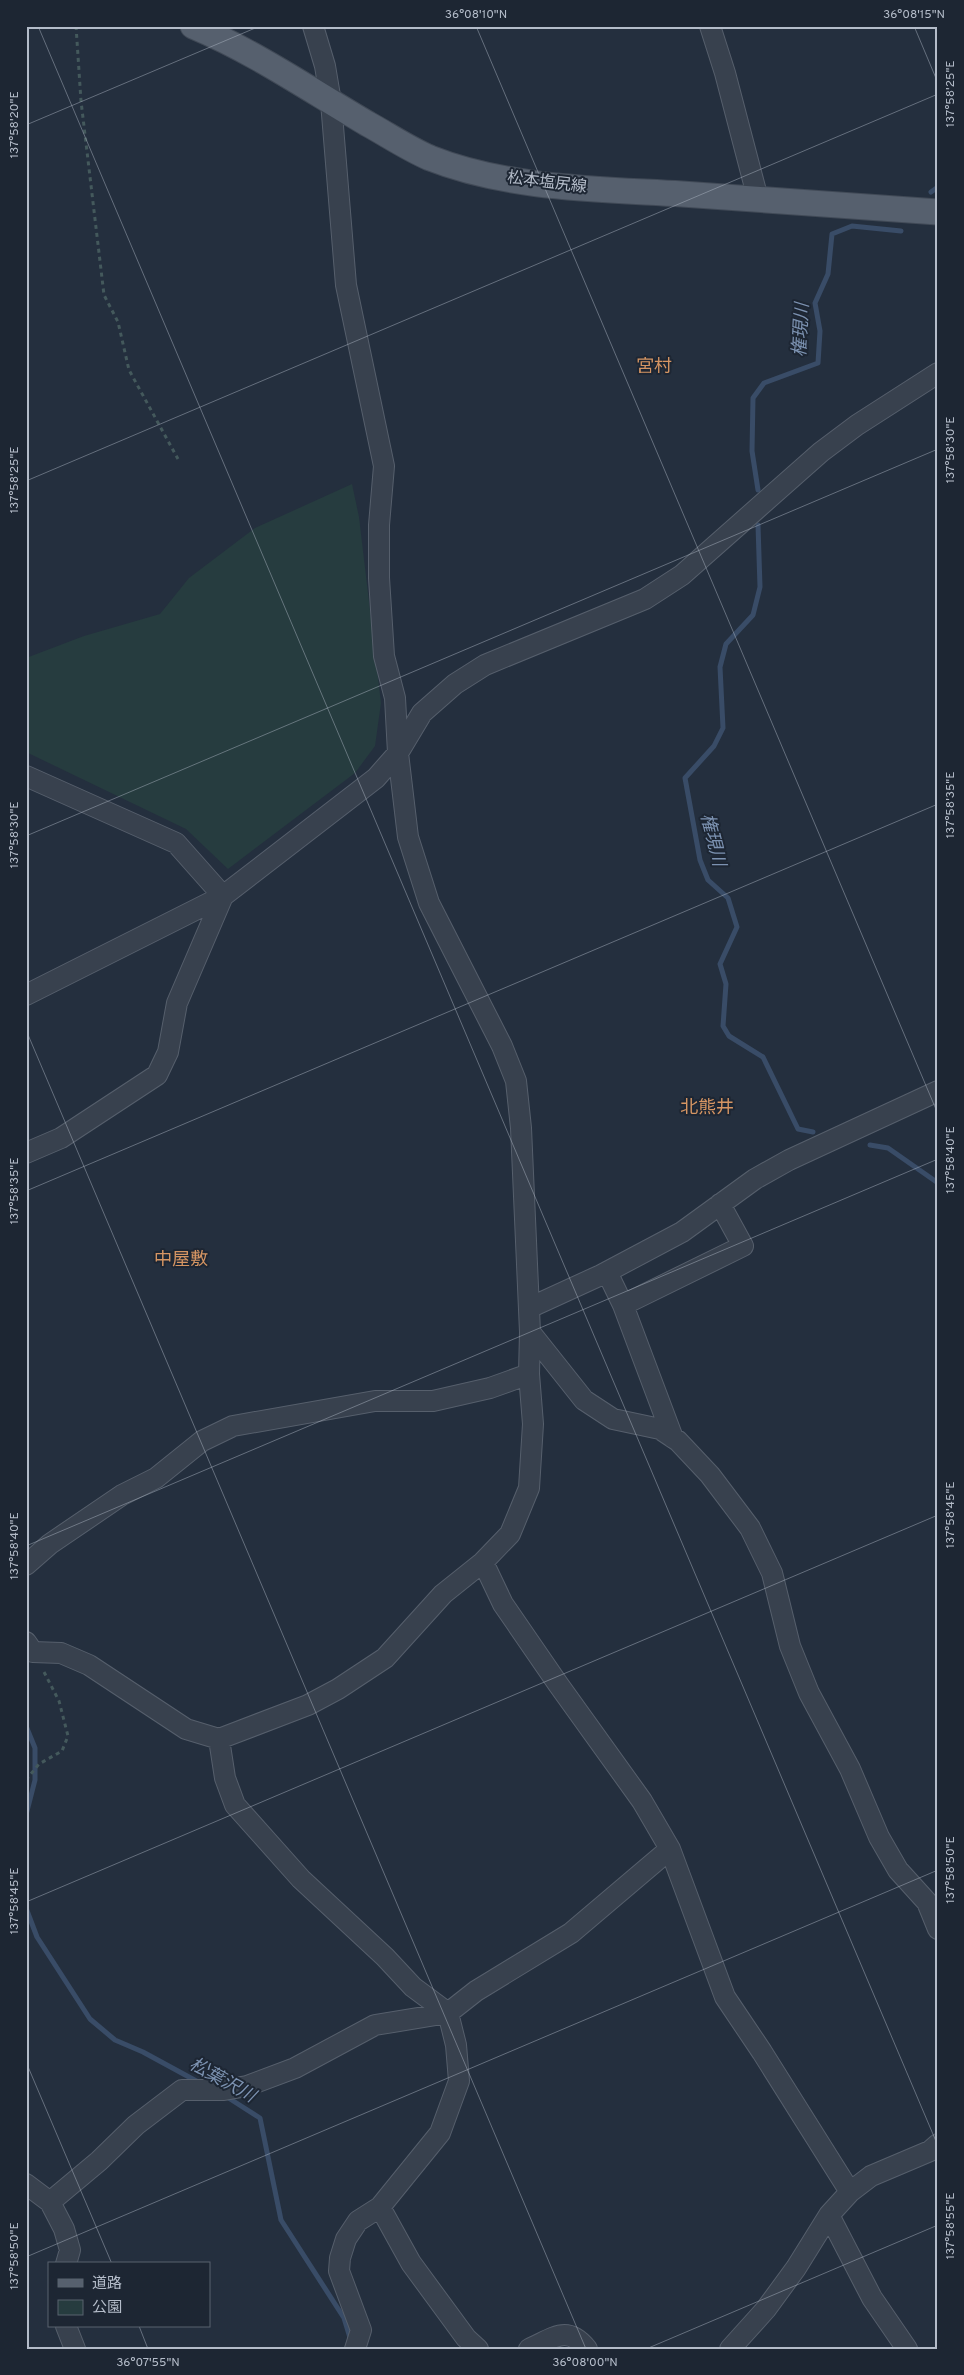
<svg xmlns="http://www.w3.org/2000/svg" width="964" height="2375" viewBox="0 0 964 2375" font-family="Overpass,'Noto Sans JP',sans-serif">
  <rect width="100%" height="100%" fill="#242f3e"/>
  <path fill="#263c3f" d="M352,484L359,517L381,703L375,746L355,773L228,869L186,829L26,752V658L84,636L160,614L189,578L255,528Z"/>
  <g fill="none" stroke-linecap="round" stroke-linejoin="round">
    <path stroke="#394c67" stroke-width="5" d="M931,192L938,187
      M758,490L752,451L753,398L764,383L818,363L820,331L815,303L828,274L832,234L852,226L901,231
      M758,525L760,587L753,615L726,644L720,667L723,728L714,746L685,778L700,860L708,880L728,898L737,927L720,964L726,984L723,1026L729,1036L763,1057L798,1129L813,1132
      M870,1145L888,1148L938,1183
      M26,1726L35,1748V1780L26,1815
      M26,1908L37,1937L90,2019L115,2040L143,2052L200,2083
      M227,2097L260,2118L281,2220L344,2318L351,2341"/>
    <g stroke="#565f6c" stroke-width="22">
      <path id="minor" d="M710,26L725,73L758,199
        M26,776L176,843L223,896
        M26,995L223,896L376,778L398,753L422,713L455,684L485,665L645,599L682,575L821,452L857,425L938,373
        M26,1153L61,1138L157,1075L168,1052L177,1003L223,896
        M607,1272L623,1305L743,1246L720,1204
        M623,1305L673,1438
        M529,1308L601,1275L682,1232L755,1179L789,1160L938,1091
        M530,1332L584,1400L613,1419L660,1429L678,1441L710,1475L750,1528L772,1573L790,1646L809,1693L850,1769L879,1837L898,1870L927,1902L938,1929
        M483,1562L503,1604L558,1684L642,1801L670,1849L725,1997L762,2052L850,2192
        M26,1565L50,1544L122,1495L156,1478L202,1441L233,1426L375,1401H433L490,1388L529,1374
        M26,1642L33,1652L61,1653L89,1665L186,1729L219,1739L308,1705L338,1689L385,1658L443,1594L483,1562L510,1534L529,1488L533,1424L529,1374L530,1332L521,1128L516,1081L502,1046L429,903L408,837L398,753L395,698L384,656L379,578V525L384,466L346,285L331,102L325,66L313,26
        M219,1739L225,1778L235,1805L301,1879L385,1957L413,1987L448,2013L456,2045L459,2081L440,2133L380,2207L358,2221L346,2239L340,2258L339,2271L361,2330L355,2349
        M26,2184L50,2202L64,2229L70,2250L66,2264
        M50,2202L99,2161L136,2125L182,2090H224L247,2086L295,2068L375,2025L448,2013L476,1991L571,1933L670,1849
        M380,2207L411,2263L466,2338L478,2349
        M829,2215L872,2298L907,2349
        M66,2326L75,2349
        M529,2349C554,2338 567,2324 587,2349
        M730,2349L766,2309L796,2268L829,2215L850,2192L871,2176L930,2151L938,2144"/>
    </g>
    <g stroke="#414a57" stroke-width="27">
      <path id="major" d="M193,26C255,52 310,90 368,124C388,135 409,149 430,158C508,189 600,189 682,194C768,200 853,206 938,212"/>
    </g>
    <path stroke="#44595c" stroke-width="3" stroke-dasharray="4 4" stroke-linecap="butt" d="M76,26L81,101L104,295L118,322L129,370L178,459
      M26,1780L39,1764L62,1751L68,1736L59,1701L43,1670"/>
    <use href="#minor" stroke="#38414e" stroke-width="20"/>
    <use href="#major" stroke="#56606e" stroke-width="25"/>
  </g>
  <path fill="none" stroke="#b4bcc9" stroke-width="1" stroke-opacity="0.45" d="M38,26L938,2146M476,26L938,1114M914,26L938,83M26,125L260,26M26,481L938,94M26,836L938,449M26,1030L586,2349M26,1191L938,804M26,1546L938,1159M26,1902L938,1515M26,2062L112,2264M26,2257L938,1870M139,2326L148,2349M646,2349L938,2225"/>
  <g text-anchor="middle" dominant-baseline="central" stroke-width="4" stroke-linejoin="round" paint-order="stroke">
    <g font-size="16" fill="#b4bcc9" stroke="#1d2633">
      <text transform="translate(547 183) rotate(7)">松本塩尻線</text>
    </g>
    <g font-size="18" font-style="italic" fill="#7c92b1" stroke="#1d2633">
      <text transform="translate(802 330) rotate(-87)">権現川</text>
      <text transform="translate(712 840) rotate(76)">権現川</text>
      <text transform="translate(222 2081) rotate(29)">松葉沢川</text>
    </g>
    <g font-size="18" fill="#d59563" stroke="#1d2633">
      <text x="654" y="367">宮村</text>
      <text x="707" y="1108">北熊井</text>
      <text x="181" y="1260">中屋敷</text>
    </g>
  </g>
  <rect width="964" height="2375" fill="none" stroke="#1d2633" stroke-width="55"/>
  <rect x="48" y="2262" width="162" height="65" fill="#1d2633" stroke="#59626f"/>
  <rect x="58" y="2279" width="25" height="8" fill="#56606e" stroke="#59626f"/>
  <text x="92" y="2288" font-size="15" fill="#b4bcc9">道路</text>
  <rect x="58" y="2300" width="25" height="15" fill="#263c3f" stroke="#59626f"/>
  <text x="92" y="2312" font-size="15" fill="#b4bcc9">公園</text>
  <rect x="28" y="28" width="908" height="2320" fill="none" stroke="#b4bcc9" stroke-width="2"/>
  <g font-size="12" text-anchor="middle" fill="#b4bcc9">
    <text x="476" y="18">36°08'10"N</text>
    <text x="914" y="18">36°08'15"N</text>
    <text transform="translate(950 94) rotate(-90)" y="4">137°58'25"E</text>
    <text transform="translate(14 125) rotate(-90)" y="4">137°58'20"E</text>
    <text transform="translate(950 450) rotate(-90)" y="4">137°58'30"E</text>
    <text transform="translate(14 480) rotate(-90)" y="4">137°58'25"E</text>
    <text transform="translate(950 805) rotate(-90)" y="4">137°58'35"E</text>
    <text transform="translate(14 835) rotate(-90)" y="4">137°58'30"E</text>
    <text transform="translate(950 1160) rotate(-90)" y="4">137°58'40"E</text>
    <text transform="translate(14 1191) rotate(-90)" y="4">137°58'35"E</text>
    <text transform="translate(950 1515) rotate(-90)" y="4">137°58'45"E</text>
    <text transform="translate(14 1546) rotate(-90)" y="4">137°58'40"E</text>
    <text transform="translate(950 1870) rotate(-90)" y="4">137°58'50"E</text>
    <text transform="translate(14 1901) rotate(-90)" y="4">137°58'45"E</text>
    <text transform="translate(950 2226) rotate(-90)" y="4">137°58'55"E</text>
    <text transform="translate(14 2256) rotate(-90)" y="4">137°58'50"E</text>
    <text x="148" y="2366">36°07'55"N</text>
    <text x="585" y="2366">36°08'00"N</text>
  </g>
</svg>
